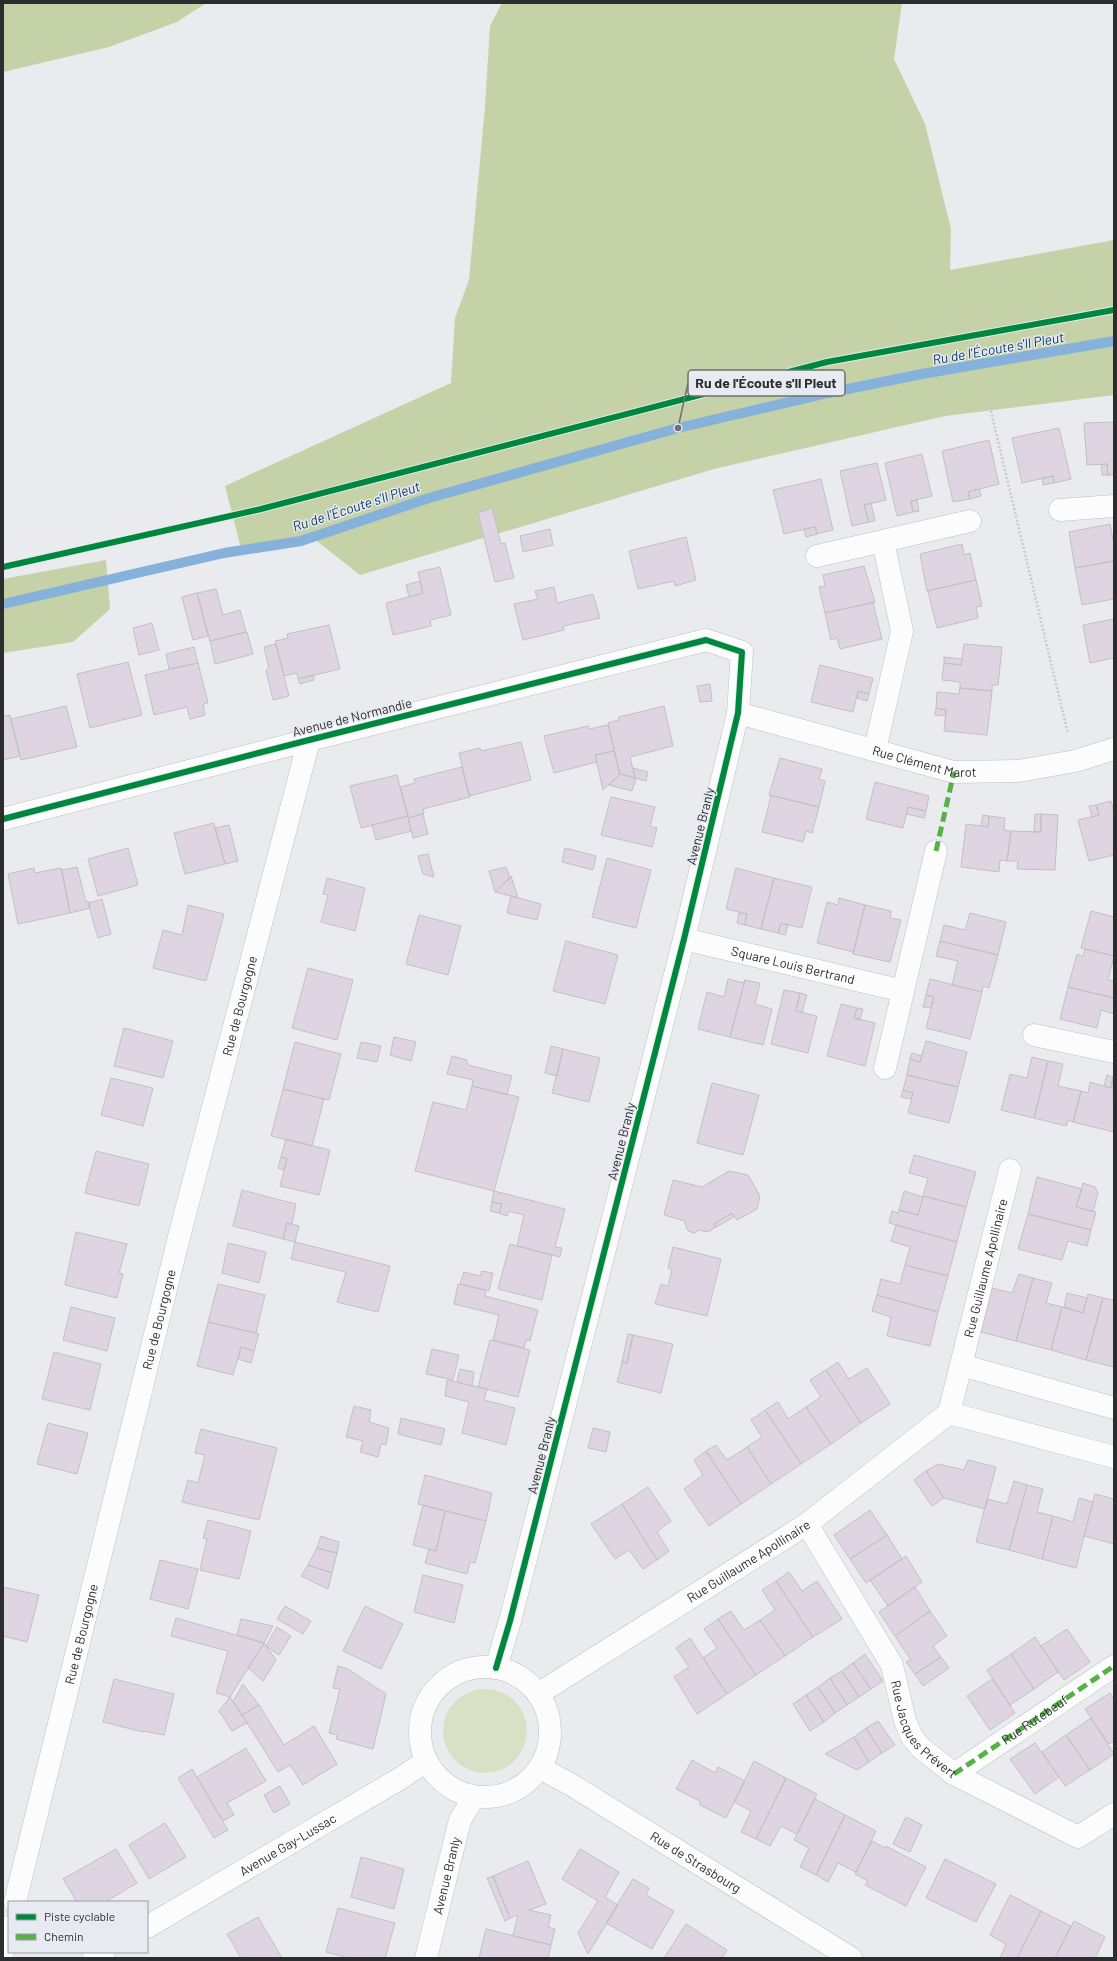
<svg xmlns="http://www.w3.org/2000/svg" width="1117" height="1961" viewBox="0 0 1117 1961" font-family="Barlow,sans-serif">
  <rect width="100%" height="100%" fill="#e9ebee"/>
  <path fill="#d8e1c6" d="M443 1731a42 42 0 1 1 84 0a42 42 0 1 1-84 0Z"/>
  <path fill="#c5d1a6" d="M3,3H206L177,22L109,47L3,72Z
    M502,3H902L894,59L925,124L951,229L950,270L1114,240V395L945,416L714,469L360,575L308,534L242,552L225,486L451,383L455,318L469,280L485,107L490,26Z
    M106,560L110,609L73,642L3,653V579Z"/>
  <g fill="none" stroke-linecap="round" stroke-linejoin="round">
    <path stroke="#86b1db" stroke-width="10" d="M3,604L224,553L301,541L429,498L678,428L828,393L922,374L1114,341"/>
  </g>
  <path fill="#dfd4e2" stroke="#c1c1c3" d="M1114,422V475H1108L1107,464L1087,465L1084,423Z
    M1059,428L1071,479L1054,483L1053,476L1022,483L1012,438Z
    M989,440L999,484L968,492L970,499L953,502L942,451Z
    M922,454L932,496L911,501L913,512L897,516L885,463Z
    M877,463L886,500L864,505L869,522L852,526L840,471Z
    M1107,464L1108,475H1102L1101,465Z
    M1053,476L1054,483L1043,485L1042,478Z
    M821,479L833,530L817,534L815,527L784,534L773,490Z
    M979,489L981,496L970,499L968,492Z
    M917,500L919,511L913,512L911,501Z
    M871,503L875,521L869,522L864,505Z
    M492,508L501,544L505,543L514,578L495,582L478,513Z
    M1110,524L1114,545V561L1075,568L1069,532Z
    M815,527L817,534L806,537L804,529Z
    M550,529L553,545L523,552L520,536Z
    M686,537L696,580L675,586L674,581L638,589L629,551Z
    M962,544L964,555L970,553L976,580L927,591L920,554Z
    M1114,561V599L1082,605L1075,568Z
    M864,566L875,602L825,613L819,587L825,586L823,575Z
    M440,567L451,615L430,620L431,626L393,635L386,603L423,593L418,572Z
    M976,580L982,606L976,607L978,618L937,628L928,591H927Z
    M420,581L423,593L409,597L406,585Z
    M554,587L557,603L593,594L600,618L563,626L564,630L523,640L514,604L538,599L535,591Z
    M216,589L223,615L240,610L246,632L210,641L197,593Z
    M197,593L208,636L193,640L182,597Z
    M875,602L873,603L882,639L840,649L837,638L831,640L825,613Z
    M1114,619V658L1090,663L1083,625Z
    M152,623L159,650L139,655L133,628Z
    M329,625L340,669L298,679L297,673L284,676L275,641L288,638L287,634Z
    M247,632L253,654L215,664L210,641Z
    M276,644L289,696L273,700L266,670L269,668L264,647Z
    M964,644L1002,647L998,685H992V691L960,688V682L942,680L944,663L961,665Z
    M194,647L198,663L169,669L166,654Z
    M944,657L962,659L961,665L944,663Z
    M128,662L142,715L90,728L77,674Z
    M198,663L208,703L203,704L205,715L190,719L187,707L154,715L145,675Z
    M820,665L873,678L869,694L858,691L853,712L811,702Z
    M313,675L314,680L300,684L298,679Z
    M710,684L712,701L700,702L697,686Z
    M960,688L992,691L987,735L944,731L946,710L936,708L937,692L959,694Z
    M858,691L869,694L867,701L857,698Z
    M66,706L77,747L21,760L11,719Z
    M664,706L673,746L630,757L635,778L620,774L608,723L619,720V717Z
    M936,708L946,710V716L935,715Z
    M10,715L20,756L3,760V716Z
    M608,725L614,751L595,755L597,762L554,773L544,736L588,726L589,729Z
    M521,742L531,780L469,796L459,753L480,748L481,751Z
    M614,751L620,774L603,790L595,755Z
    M780,758L822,769L819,779L825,781L819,807L769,795Z
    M462,767L470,797L423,809L424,813L408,818L400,787L415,783L414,779Z
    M633,768L648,772L646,781L635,778Z
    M620,774L636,778L632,791L609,785Z
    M397,775L408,816L361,828L350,786Z
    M875,782L929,796L926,811L908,807L903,828L866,819Z
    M769,795L819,807L812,833L806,831L803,842L762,832L771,796Z
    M611,797L655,807L650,826L657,828L652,847L601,835Z
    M1111,801L1114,812V855L1089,861L1078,820L1099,815L1096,805Z
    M1096,805L1099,815L1092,817L1089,806Z
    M908,807L926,811L924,818L907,814Z
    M423,814L428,834L413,838L408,818Z
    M1035,814H1041V832H1034Z
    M1041,814L1058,815L1055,870L1017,869L1018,861H1007L1011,831L1041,832Z
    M983,815L989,816L988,827L981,826Z
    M408,816L411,831L376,840L372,825Z
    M989,816L1005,818L1004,830L1011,831L1007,861L1000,860L999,872L961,867L966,824L988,827Z
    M214,823L225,864L185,874L174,833Z
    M229,825L238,861L225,864L215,828Z
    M128,848L138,885L98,896L88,859Z
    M565,848L596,856L593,870L562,862Z
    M428,854L434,877L423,874L418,856Z
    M607,858L651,870L636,928L592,917Z
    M77,867L86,902L88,901L90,908L70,913L62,870Z
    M506,867L510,878L495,892L489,871Z
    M34,868L35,873L61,868L70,913L18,924L8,874Z
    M736,868L774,878L761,929L745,925L747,914L726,909Z
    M511,876L518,898L495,892Z
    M327,878L365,888L355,931L321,922L328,895L323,894Z
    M774,878L812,887L802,928L781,923L778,933L761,929Z
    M511,896L541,904L537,920L507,913Z
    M839,898L865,905L853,954V952L817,943L827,902L838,905Z
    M102,899L111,934L98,938L88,903Z
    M188,905L224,914L206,981L153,968L163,930L182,935Z
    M865,905L891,911L890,918L901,920L890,962L853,954Z
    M1091,911L1114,917V956L1081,948Z
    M739,913L747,914L745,925L737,923Z
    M970,913L1006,922L998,955L940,941L944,925L965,930Z
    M419,915L461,926L448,975L406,964Z
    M781,923L788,925L785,935L778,933Z
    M566,941L618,955L605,1004L553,991Z
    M940,941L998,955L989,988L983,986L982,992L952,985L958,961L936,956Z
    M1085,949L1114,956L1108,980L1114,981V998L1068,987L1077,954L1083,956Z
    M308,968L353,980L337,1040L292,1028Z
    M728,979L743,983L745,980L730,1037L698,1029L707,992L724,997Z
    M930,979L982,992L970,1039L926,1028L934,997L926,995Z
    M745,980L760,983L755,1004L772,1009L763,1045L730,1037Z
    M1068,987L1114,998V1014L1101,1010L1097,1028L1060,1019Z
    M784,990L800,993L796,1011L817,1016L808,1053L771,1044Z
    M800,993L807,995L802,1012L796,1011Z
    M926,995L934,997L931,1008L923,1007Z
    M841,1004L857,1008L854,1018L875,1023L865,1066L827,1056Z
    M857,1008L863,1009L860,1020L854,1018Z
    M124,1028L173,1041L163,1078L114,1066Z
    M394,1037L416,1042L411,1061L390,1055Z
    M926,1041L967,1052L958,1087L907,1075L910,1059L920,1062Z
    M295,1042L341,1054L329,1100L283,1089Z
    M361,1042L381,1046L377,1062L357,1058Z
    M551,1046L563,1049L557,1076L545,1073Z
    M563,1049L600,1058L589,1102L552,1093Z
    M912,1053L922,1056L920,1062L910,1059Z
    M452,1056L467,1060L468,1065L512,1076L507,1095L472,1086L473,1080L447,1074Z
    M1032,1057L1048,1061L1034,1118L1001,1110L1010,1074L1027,1078Z
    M1048,1061L1063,1064L1058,1086L1081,1091L1073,1122L1068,1120L1066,1126L1034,1118Z
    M907,1075L958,1087L949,1123L908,1113L913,1093L903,1090Z
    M1107,1075L1113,1077L1111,1088L1104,1086Z
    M1113,1077L1114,1132L1073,1122L1081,1091L1088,1093L1090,1082L1111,1088Z
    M111,1078L153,1088L143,1126L101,1115Z
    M712,1083L759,1095L743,1155L697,1143Z
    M472,1086L519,1097L494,1191L415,1171L433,1102L466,1110Z
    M283,1089L324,1099L312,1146L271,1136Z
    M903,1090L913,1093L911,1099L901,1097Z
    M286,1139L330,1150L319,1195L280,1186L287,1159L281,1157Z
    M96,1151L149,1164L139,1206L85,1193Z
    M914,1155L976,1172L966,1207L923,1196L928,1178L909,1173Z
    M281,1157L287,1159L284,1170L278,1168Z
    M729,1171L748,1175L760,1196L757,1209L737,1220L732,1213L714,1224L716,1227L708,1232L699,1230L694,1233L688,1231L685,1224V1221L664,1215L673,1180L702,1187Z
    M1037,1177L1082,1189L1076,1207L1096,1212L1091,1230L1028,1214Z
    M1083,1183L1095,1187L1098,1193L1093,1212L1076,1207Z
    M242,1190L296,1204L292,1224L287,1223L283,1239L233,1226Z
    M494,1191L565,1209L555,1247L562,1248L560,1257L517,1246L524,1215L509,1211L507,1216L499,1213L502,1204L492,1202Z
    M904,1191L923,1197L918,1215L899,1210Z
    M923,1196L966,1207L957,1242L889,1223L892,1211L898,1213L899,1210L918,1215Z
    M492,1202L502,1204L499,1213L490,1211Z
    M732,1213L734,1217L716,1227L714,1224Z
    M1028,1214L1091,1230L1087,1246L1068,1241L1062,1260L1018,1249Z
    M287,1223L299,1226L295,1242L283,1239Z
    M896,1225L957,1242L948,1276L905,1265L910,1247L891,1241Z
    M76,1232L127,1244L119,1273L123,1274L117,1298L65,1285Z
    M295,1242L390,1266L378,1312L337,1302L346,1272L291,1259Z
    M228,1243L266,1252L259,1283L222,1273Z
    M510,1244L552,1255L542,1300L498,1289Z
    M673,1247L721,1259L707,1316L655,1304L661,1284L668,1286L672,1270L668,1268Z
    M905,1265L948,1276L938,1312L877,1295L881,1279L900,1284Z
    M482,1271L493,1273L489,1291L460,1284L464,1272L480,1276Z
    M1019,1274L1033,1278L1016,1341L981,1332L992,1288L1012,1293Z
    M1033,1278L1052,1283L1046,1303L1062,1307L1051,1350L1016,1341Z
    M218,1284L265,1295L256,1333L208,1322Z
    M458,1284L486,1290L485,1296L538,1310L530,1341L526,1340L524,1348L493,1340L499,1315L454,1304Z
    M1067,1293L1087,1298L1083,1313L1064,1307Z
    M1088,1294L1103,1298L1086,1360L1051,1350L1062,1307L1083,1313Z
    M877,1295L938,1312L930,1346L887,1336L891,1317L872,1311Z
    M1103,1298L1114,1300V1367L1086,1360Z
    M71,1307L115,1318L107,1351L63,1340Z
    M208,1322L259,1334L254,1351L241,1347L233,1375L197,1366Z
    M628,1334L633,1335L627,1363L622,1362Z
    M633,1335L673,1344L661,1393L617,1382L622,1362L627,1363Z
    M490,1340L530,1350L518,1397L478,1387Z
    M241,1347L254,1351L251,1363L238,1359Z
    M432,1349L459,1355L453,1380L426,1374Z
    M54,1352L101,1364L90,1410L42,1399Z
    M838,1362L849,1379L867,1368L890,1404L861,1423L826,1370Z
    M460,1369L474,1372L472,1386L457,1382Z
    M826,1370L861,1423L831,1444L806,1407L821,1397L810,1380Z
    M447,1380L487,1389L484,1400L515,1408L506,1445L462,1433L469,1402L445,1396Z
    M778,1402L788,1419L806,1407L831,1444L801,1464L765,1410Z
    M354,1406L371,1410L369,1422L389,1428L386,1445L381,1444L378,1457L360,1452L363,1441L346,1437Z
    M765,1410L801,1464L771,1484L747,1447L762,1437L751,1420Z
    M401,1418L445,1429L441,1445L398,1434Z
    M48,1423L88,1433L77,1474L37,1464Z
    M593,1428L610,1432L606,1452L588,1448Z
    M201,1429L277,1448L259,1520L182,1502L188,1480L198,1483L205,1455L195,1453Z
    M716,1445L727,1460L747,1447L771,1484L741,1504L706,1451Z
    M706,1451L741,1504L709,1526L684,1489L703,1475L694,1460Z
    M968,1460L996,1467L985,1509L944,1498L926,1471L938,1464L964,1470Z
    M926,1471L944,1498L932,1506L914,1480Z
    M425,1475L492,1493L486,1521L418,1504Z
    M1014,1481L1027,1485L1009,1550L976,1542L987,1499L1007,1504Z
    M1027,1485L1043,1489L1037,1512L1053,1516L1042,1559L1009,1550Z
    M648,1487L671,1521L657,1532L669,1551L657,1560L622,1504Z
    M1095,1494L1114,1499V1544L1084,1536Z
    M1079,1498L1093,1502L1076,1568L1042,1559L1053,1516L1073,1522Z
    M622,1504L657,1560L643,1569L629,1550L615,1559L591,1524Z
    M423,1505L445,1511L436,1551L413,1545Z
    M870,1510L887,1535L850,1559L834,1535Z
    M445,1511L486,1521L475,1563L470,1562L467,1574L425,1563L429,1549L436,1551Z
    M208,1520L251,1531L239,1579L200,1570L207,1539L203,1538Z
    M887,1535L902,1559L866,1583L850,1559Z
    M321,1536L339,1542L337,1553L317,1548Z
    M317,1548L337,1553L332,1573L308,1565Z
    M906,1556L922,1582L888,1606L870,1580Z
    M160,1560L198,1569L188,1609L150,1599Z
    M308,1565L332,1573L328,1589L301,1576Z
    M789,1572L802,1591L817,1581L842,1619L813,1637L776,1581Z
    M423,1575L463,1585L454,1623L414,1612Z
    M776,1581L813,1637L785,1656L760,1620L775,1610L762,1590Z
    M3,1587L39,1595L27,1642L3,1636Z
    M915,1587L930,1611L895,1636L879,1612Z
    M285,1606L311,1621L303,1634L277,1619Z
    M365,1606L403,1624L381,1669L343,1651Z
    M731,1611L744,1630L760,1620L785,1656L756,1675L718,1619Z
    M930,1611L947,1636L933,1646L941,1657L915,1674L906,1662L911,1660L895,1636Z
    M176,1618L264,1643L230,1697L216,1693L228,1651L171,1636Z
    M241,1619L273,1626L264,1643L237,1635Z
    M718,1619L756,1675L727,1694L703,1658L717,1648L704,1629Z
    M277,1627L291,1636L279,1655L266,1646Z
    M1067,1629L1090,1662L1064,1680L1041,1646Z
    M1035,1637L1058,1672L1034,1689L1011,1654Z
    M690,1638L727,1694L697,1714L674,1677L689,1667L676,1648Z
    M264,1643L276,1660L263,1681L248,1668Z
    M865,1654L883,1681L871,1689L853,1663Z
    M1011,1654L1034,1689L1010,1705L987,1670Z
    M941,1657L949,1668L923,1686L915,1674Z
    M853,1663L871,1689L859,1697L842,1671Z
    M338,1666L348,1669L386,1694L373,1749L336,1739L337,1735L329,1733L340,1689L333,1688Z
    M842,1671L859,1697L847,1705L830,1678Z
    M830,1678L847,1705L835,1713L818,1687Z
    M114,1679L174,1694L164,1735L144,1731L143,1732L103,1722Z
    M992,1679L1015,1713L990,1730L967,1696Z
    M243,1684L259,1705L242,1715L233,1701Z
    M818,1687L835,1713L824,1722L806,1695Z
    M1110,1693L1114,1699V1741L1109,1744L1085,1709Z
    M806,1695L824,1722L810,1731L793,1704Z
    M230,1697L247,1723L232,1731L219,1711Z
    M259,1705L284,1745L314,1726L337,1764L303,1785L290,1765L278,1772L242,1715Z
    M1091,1718L1114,1754L1090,1770L1066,1735Z
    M878,1721L895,1745L882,1753L866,1728Z
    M866,1728L882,1753L869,1762L854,1737Z
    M1066,1735L1090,1770L1065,1786L1042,1752Z
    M854,1737L869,1762L857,1770L825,1754Z
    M1035,1743L1059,1777L1035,1794L1010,1759Z
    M246,1748L266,1781L227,1803L234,1815L223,1821L197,1777Z
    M692,1760L715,1773L718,1767L745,1781L726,1818L700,1805V1801L676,1789Z
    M754,1761L786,1778L756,1839L741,1832L751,1811L734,1802Z
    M192,1769L228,1830L214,1838L178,1778Z
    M786,1778L817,1794L797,1834L781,1826L770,1846L756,1839Z
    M280,1786L290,1804L274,1813L264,1795Z
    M815,1799L845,1815L816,1875L800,1867L809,1848L794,1840Z
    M845,1815L876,1831L856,1872L838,1863L828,1882L816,1875Z
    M906,1817L922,1825L910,1852L893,1844Z
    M165,1823L186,1857L149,1879L129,1845Z
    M872,1841L885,1848L886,1846L926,1867L906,1906L865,1885L868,1881L855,1874Z
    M116,1849L137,1883L105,1902H77L63,1879Z
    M580,1849L619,1872L605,1897L618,1905L588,1954L578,1933L598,1901L562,1879Z
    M361,1857L404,1869L394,1909L351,1897Z
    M945,1859L996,1884L976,1922L926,1898Z
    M528,1861L546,1904L529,1910L551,1915L548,1927L555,1929L551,1945L513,1936L518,1915L510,1918L493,1876Z
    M493,1876L510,1918L505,1921L487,1878Z
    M633,1879L649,1888L646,1895L674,1911L652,1949L606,1923Z
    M1010,1895L1041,1911L1017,1958H1000L1006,1944L990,1935Z
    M338,1908L395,1923L385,1958H349L326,1952Z
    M1041,1911L1071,1926L1055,1958H1017Z
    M258,1917L282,1958H241L227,1934Z
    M1074,1921L1105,1937L1095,1958H1055Z
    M686,1924L727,1950L722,1958H664Z
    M486,1929L551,1945L548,1958H479Z"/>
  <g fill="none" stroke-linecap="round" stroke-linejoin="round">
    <g stroke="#bfc0c2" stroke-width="23">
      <g id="minor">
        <path d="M1060,510L1114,506"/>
        <path d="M883,541L970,521"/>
        <path d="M817,556L883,541L902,631L875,750"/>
        <path id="s1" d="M738,713L954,772L1019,771L1075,761L1114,749"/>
        <path d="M3,819L309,740L706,640L742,652L738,713L684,939L510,1621L496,1668"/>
        <path id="s2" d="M684,939L903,991"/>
        <path d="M1034,1035L1114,1052"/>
        <path d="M885,1068L936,851"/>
        <path id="s3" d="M961,1365L1010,1170"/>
        <path d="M1114,1408L961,1365L949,1413L1114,1457"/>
        <path id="s4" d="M807,1524L892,1665L905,1721L912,1737L921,1748L954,1774L1078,1837L1114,1814"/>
        <circle cx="485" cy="1732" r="65"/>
        <path id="s5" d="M538,1694L807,1524L949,1413"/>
        <path id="s6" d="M540,1768L570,1784L851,1958"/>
        <path id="s7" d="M954,1774L1114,1666"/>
        <path id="s8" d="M15,1902L179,1237L309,740"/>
        <path id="s9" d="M147,1927L401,1778L426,1761"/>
        <path d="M3,1952L9,1927"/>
        <path d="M94,1958L104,1952"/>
        <path id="s10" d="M426,1958L460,1820L474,1797"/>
      </g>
    </g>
    <path stroke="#c9cacb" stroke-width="2.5" stroke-dasharray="2 2" stroke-linecap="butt" d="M989,403L1068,734"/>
    <use href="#minor" stroke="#fcfcfc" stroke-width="22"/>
    <path stroke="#56b246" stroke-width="5" stroke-dasharray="10 5" stroke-linecap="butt" d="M936,851L954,772
      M954,1774L1114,1666"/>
    <g stroke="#e7eaf0" stroke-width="8">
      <path id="cycleway" d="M3,567L261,509L827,362L1114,310
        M3,819L309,740L706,640L742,652L738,713L684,939L510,1621L496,1668"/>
    </g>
    <use href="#cycleway" stroke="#00873e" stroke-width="6"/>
  </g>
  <g text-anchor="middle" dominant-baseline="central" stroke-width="3" stroke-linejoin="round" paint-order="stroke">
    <g font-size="13" fill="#2c2d2f" stroke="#e7eaf0">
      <text transform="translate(352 717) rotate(-14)">Avenue de Normandie</text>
      <text stroke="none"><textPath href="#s1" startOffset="193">Rue Clément Marot</textPath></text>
      <text transform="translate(700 826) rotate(-76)">Avenue Branly</text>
      <text stroke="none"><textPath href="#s2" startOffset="112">Square Louis Bertrand</textPath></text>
      <text stroke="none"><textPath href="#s8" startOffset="924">Rue de Bourgogne</textPath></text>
      <text transform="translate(621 1141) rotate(-76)">Avenue Branly</text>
      <text stroke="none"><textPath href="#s3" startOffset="100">Rue Guillaume Apollinaire</textPath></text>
      <text stroke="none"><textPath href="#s8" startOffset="600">Rue de Bourgogne</textPath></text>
      <text transform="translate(541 1455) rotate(-76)">Avenue Branly</text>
      <text stroke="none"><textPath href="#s5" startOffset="249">Rue Guillaume Apollinaire</textPath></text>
      <text stroke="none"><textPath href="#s8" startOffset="276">Rue de Bourgogne</textPath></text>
      <text stroke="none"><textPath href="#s7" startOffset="97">Rue Rutebeuf</textPath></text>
      <text stroke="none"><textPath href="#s4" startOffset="239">Rue Jacques Prévert</textPath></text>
      <text stroke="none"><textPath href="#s9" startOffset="163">Avenue Gay-Lussac</textPath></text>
      <text stroke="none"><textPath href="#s6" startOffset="182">Rue de Strasbourg</textPath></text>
      <text stroke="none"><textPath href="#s10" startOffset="85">Avenue Branly</textPath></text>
    </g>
    <g font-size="14" font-style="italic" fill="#09385e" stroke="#e7eaf0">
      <text transform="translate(998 348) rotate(-10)">Ru de l'Écoute s'Il Pleut</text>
      <text transform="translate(356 506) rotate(-18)">Ru de l'Écoute s'Il Pleut</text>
    </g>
  </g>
  <path fill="none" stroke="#6e7072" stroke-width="1.5" d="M678 428L688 383"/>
  <circle fill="#6e7072" stroke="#e7eaf0" stroke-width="1.5" cx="678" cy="428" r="4"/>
  <rect fill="#e7eaf0" stroke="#6e7072" stroke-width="1.5" x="688" y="370" width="157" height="26" rx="4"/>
  <g font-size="14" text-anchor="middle" font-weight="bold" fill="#2c2d2f">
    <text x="766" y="388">Ru de l'Écoute s'Il Pleut</text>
  </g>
  <rect width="1117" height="1961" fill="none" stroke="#2c2d2f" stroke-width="8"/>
  <rect x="8" y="1901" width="140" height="52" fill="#e7eaf0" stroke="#9c9ea3"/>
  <rect x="16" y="1914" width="20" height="6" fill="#00873e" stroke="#9c9ea3"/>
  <text x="44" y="1921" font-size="12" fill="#2c2d2f">Piste cyclable</text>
  <rect x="16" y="1934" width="20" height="6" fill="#56b246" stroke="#9c9ea3"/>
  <text x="44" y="1941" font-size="12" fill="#2c2d2f">Chemin</text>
</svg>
